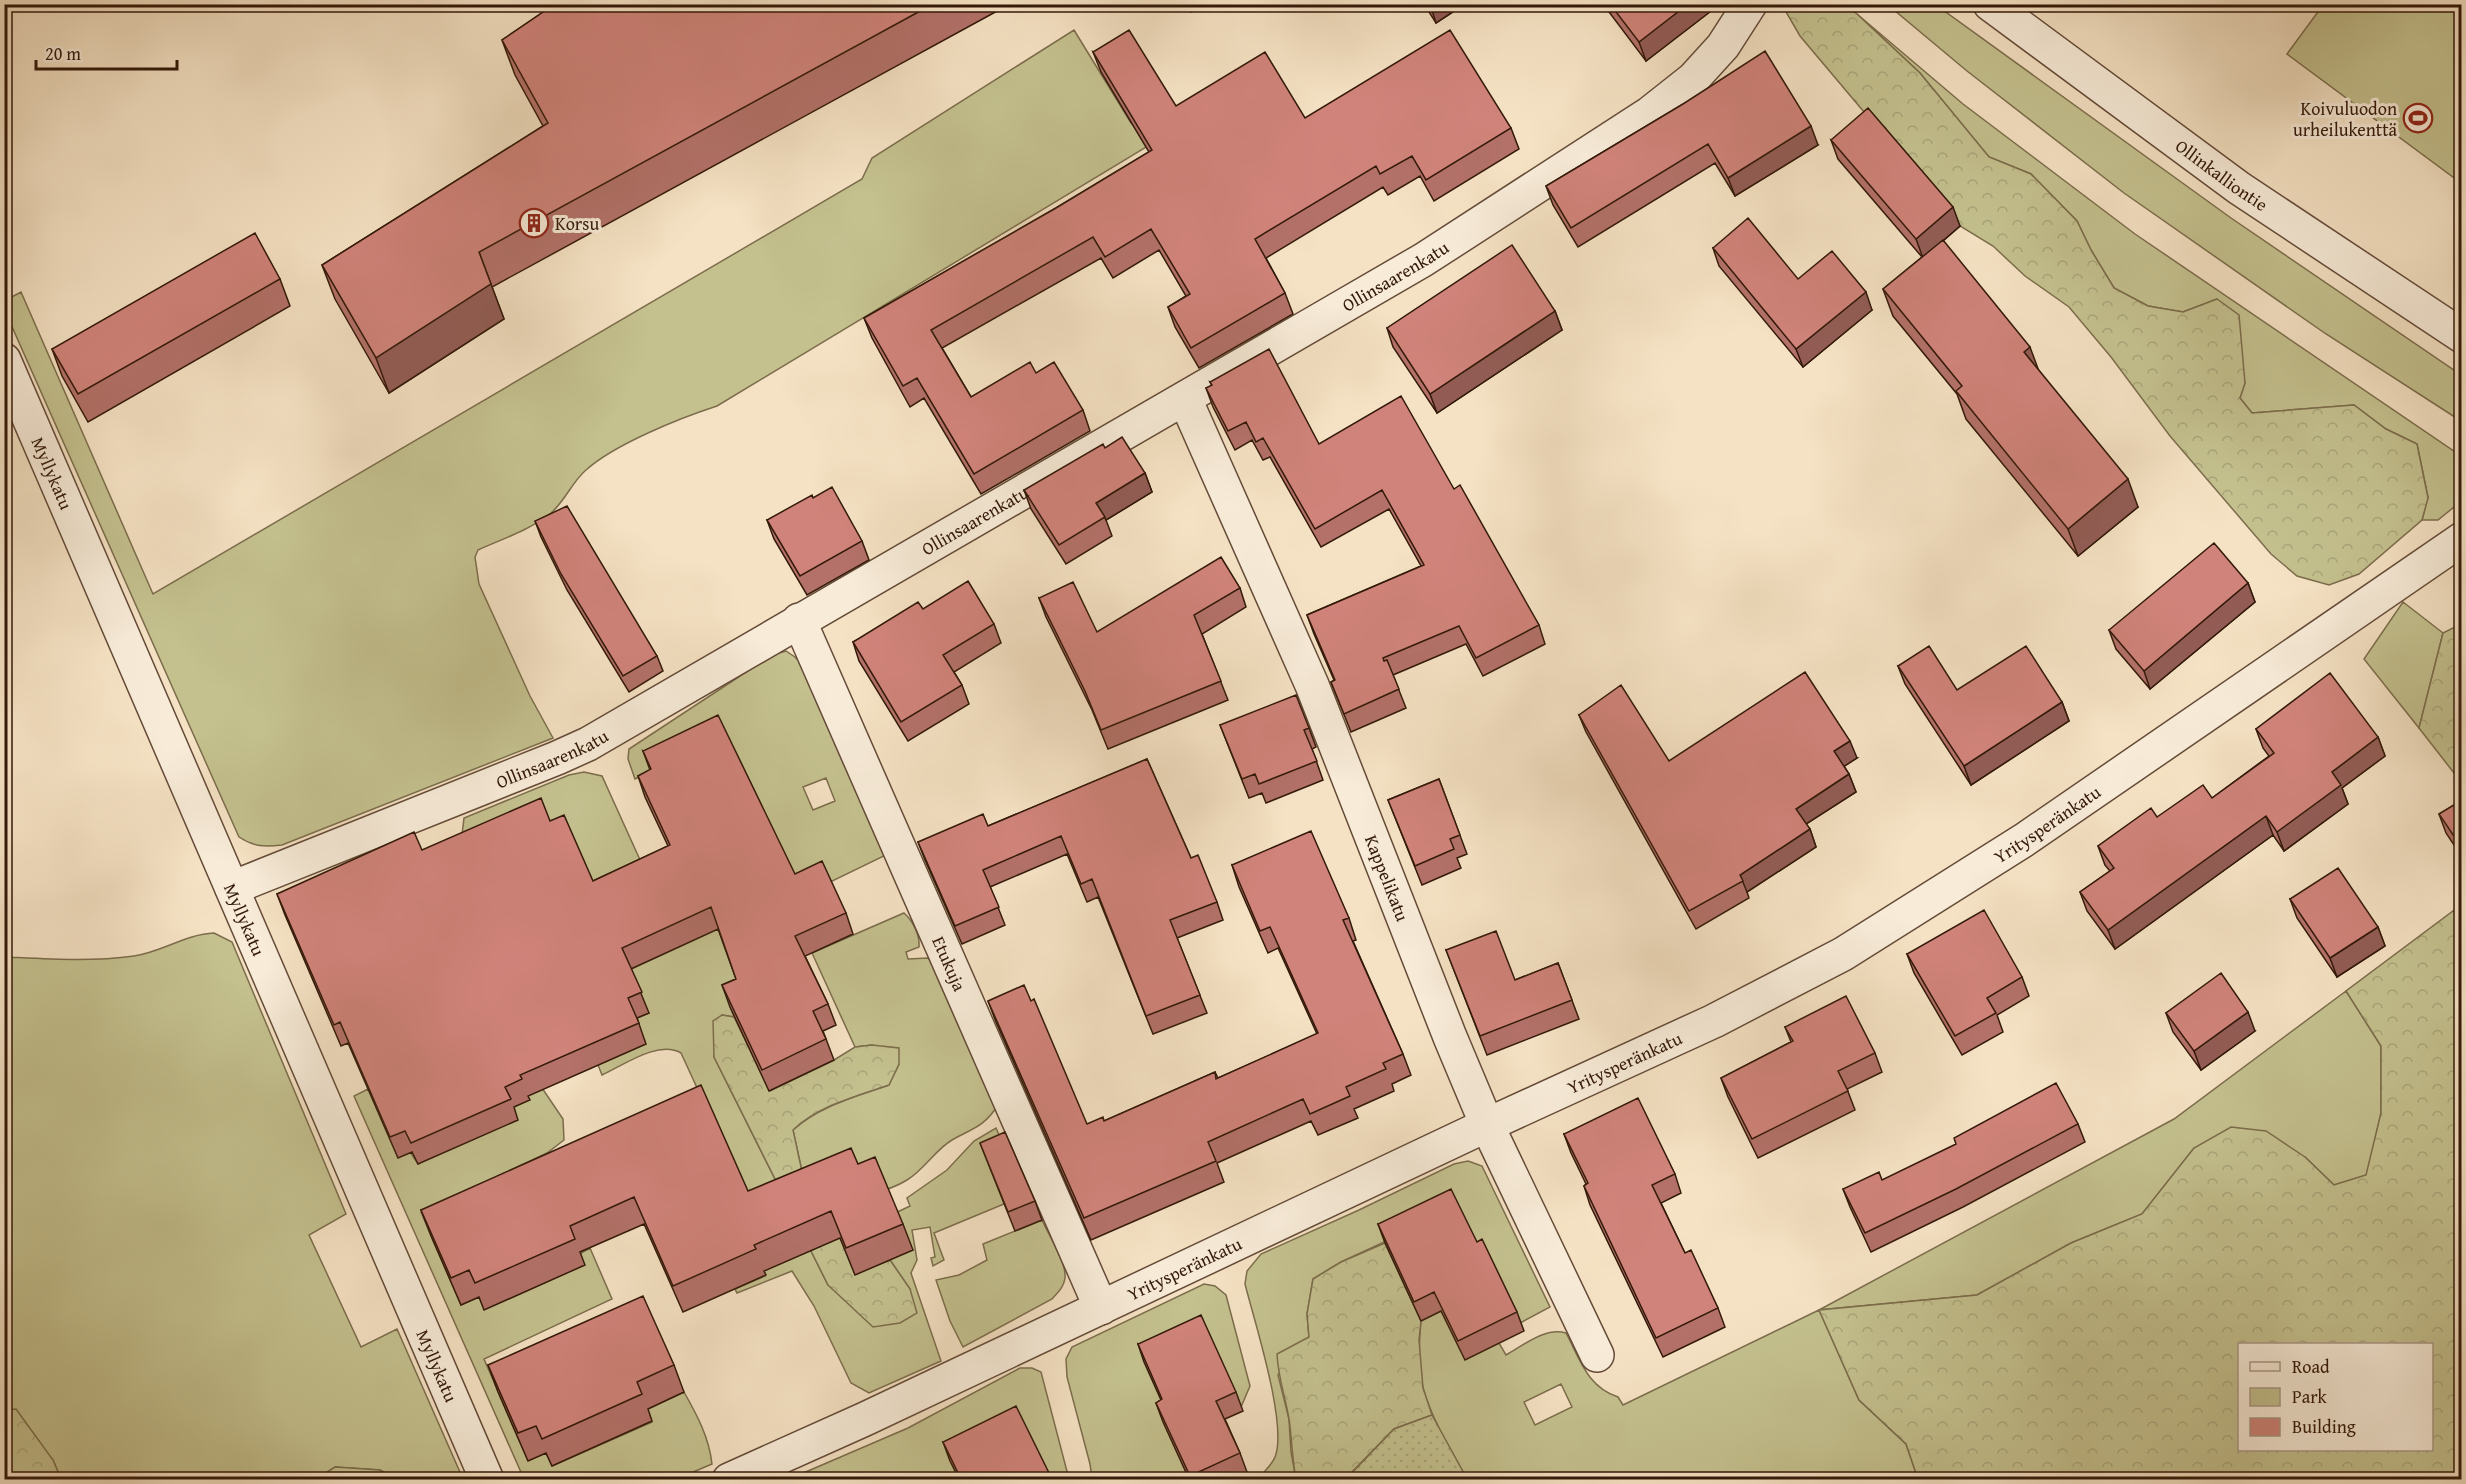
<svg xmlns="http://www.w3.org/2000/svg" width="2466" height="1484" viewBox="0 0 2466 1484" font-family="'Gentium Book Plus',serif">
  <defs>
    <pattern id="forest-crowns" width="20" height="18" patternUnits="userSpaceOnUse" patternTransform="scale(1.5)"><rect width="20" height="18" fill="#c4c18f"/><path d="M2 6a3 3 0 1 1 6 0M12 15a3 3 0 1 1 6 0" fill="none" stroke="#a9a57a"/></pattern>
    <pattern id="garden-dots" width="8" height="8" patternUnits="userSpaceOnUse" patternTransform="scale(1.5)"><rect width="8" height="8" fill="#c4c18f"/><path d="M2 2h.1M6 6h.1" fill="none" stroke="#a9a57a" stroke-width="1.8" stroke-linecap="round"/></pattern>
  </defs>
  <rect width="100%" height="100%" fill="#f5e2c4"/>
  <filter id="stains"><feTurbulence type="fractalNoise" baseFrequency=".00333" numOctaves="4"/><feColorMatrix values="0 0 0 0 .2 0 0 0 0 .09 0 0 0 0 .02 0 0 0 .5 -.17"/></filter>
  <radialGradient id="worn" r=".72"><stop offset=".6" stop-color="#630" stop-opacity="0"/><stop offset="1" stop-color="#630" stop-opacity=".3"/></radialGradient>
  <path fill="#c4c18f" stroke="#7c6d4c" stroke-width="1.5" fill-rule="evenodd" d="M1888,5H1936L2231,218L2461,375V421L2326,334L2124,193L1967,71Z
    M2323,5H2461V183L2287,54Z
    M1857,14L1963,104L2135,234L2461,456V500L2459,503L2438,520H2422L2428,497L2417,444L2386,429L2354,405L2252,413L2240,398L2245,383L2217,299L2183,312L2148,306L2114,288L2091,250L2077,221L2031,174L1989,157L1920,73Z
    M1074,30L1131,123L1153,143L717,406C680,418 615,444 586,470C572,482 565,501 551,513C530,530 502,539 478,550L475,557L479,584L530,696L553,738L282,845C265,847 254,847 239,837L5,311L4,301L21,292L153,594L862,179L872,158Z
    M2403,602L2443,633L2419,728L2364,659Z
    M786,651L795,657L812,675L888,854L830,882L799,959L805,956L816,981L730,1006L734,1017L722,1015L714,1057L828,1285L910,1289L890,1260L874,1223L910,1206L907,1198L947,1170L974,1141L996,1128L1007,1153L1004,1204L934,1233L944,1260L933,1266L931,1258L935,1257L930,1227L912,1230L917,1260L911,1273L941,1361L869,1393L851,1383L814,1306L792,1271L737,1293L735,1289L765,1276L764,1271L778,1264L681,1053C658,1040 624,1065 602,1075L598,1065L635,1019L649,1013L462,835L464,818L569,775L584,772L602,776L679,946L726,736L635,779L628,759L629,749L772,655ZM826,778L835,801L813,810L803,787Z
    M904,913C913,921 920,935 919,947L906,952L908,959L928,958L940,972L998,1105C984,1127 973,1128 952,1140C935,1150 924,1170 907,1180C882,1196 839,1199 809,1204L793,1130C819,1106 856,1097 889,1085L899,1064L872,1045L855,1047L812,953Z
    M214,933L232,942L346,1214L309,1235L361,1347L397,1329L463,1479H396L380,1470L335,1467L316,1480L61,1479L53,1460L5,1410V957C48,959 91,962 134,956C162,952 186,934 214,933Z
    M2346,991L2381,1046V1113L2367,1175L2334,1185L2305,1157L2194,1148L2142,1214L2071,1243L1977,1295L1819,1310L1859,1400L1906,1444L1918,1479H1467C1452,1451 1433,1422 1424,1391C1417,1370 1419,1342 1421,1321L1441,1311L1499,1343L1506,1355C1524,1345 1545,1327 1566,1333C1580,1359 1587,1387 1618,1397L1623,1405L1819,1310L2174,1119ZM1561,1384L1572,1407L1535,1425L1524,1402Z
    M542,1088L563,1119L564,1140L547,1153L421,1212L461,1305L479,1297L484,1309L590,1248L612,1299L484,1359L528,1460L546,1453L552,1466L652,1422L647,1409L684,1392C697,1415 709,1437 712,1464L677,1479H524L354,1096L368,1089L418,1164L512,1108L527,1094Z
    M1468,1161L1482,1166L1550,1307L1520,1323L1484,1260L1458,1208L1341,1262L1313,1279L1307,1314L1309,1337L1278,1375L1289,1419L1291,1452L1296,1479H1259C1263,1472 1272,1465 1275,1457C1288,1425 1254,1320 1245,1284L1247,1271L1261,1254L1359,1210L1454,1164Z
    M1042,1220C1048,1234 1067,1264 1065,1278C1064,1287 1058,1292 1052,1299L963,1347L950,1321L936,1280L959,1275L987,1260L983,1244Z
    M1204,1284L1215,1286L1226,1295L1250,1386L1241,1407L1145,1362L1169,1418L1189,1479H1092L1090,1464L1067,1377L1066,1359L1072,1347Z
    M1020,1368H1032L1041,1372L1069,1479L787,1480L908,1428Z"/>
  <path fill="url(#forest-crowns)" stroke="#7c6d4c" stroke-width="1.5" fill-rule="evenodd" d="M1782,5H1844L1857,14L1920,73L1989,157L2031,174L2077,221L2091,250L2114,288L2148,306L2183,312L2217,299L2239,315L2245,383L2240,398L2252,413L2354,405L2386,429L2417,444L2428,498L2422,520L2359,574L2329,585L2297,576L2271,554L2170,436L2111,357L2069,307L2025,276L1993,246L1960,226L1800,36Z
    M2461,624V782L2419,728L2443,633Z
    M2461,905V1479H1918L1906,1444L1859,1400L1819,1310L1977,1295L2071,1243L2142,1214L2194,1148L2231,1127L2266,1131L2305,1157L2334,1185L2366,1175L2381,1113V1046L2346,991ZM2432,1344V1450H2240V1344Z
    M722,1015L734,1017L770,1091L834,1060L855,1047L872,1045L899,1048V1064L889,1085C856,1096 818,1106 793,1130L809,1204L836,1228L855,1274L890,1260L910,1289L917,1313L900,1323L873,1327L828,1285L714,1057L713,1021Z
    M1385,1243L1421,1321L1419,1340L1423,1388L1432,1415L1394,1429L1346,1478L1296,1479C1292,1459 1292,1439 1289,1419C1285,1396 1278,1377 1277,1354L1309,1337L1307,1314L1313,1279L1341,1262Z
    M16,1409L53,1460L61,1479H5V1410Z
    M335,1467L380,1470L396,1479H316Z"/>
  <path fill="url(#garden-dots)" stroke="#7c6d4c" stroke-width="1.5" d="M1432,1415L1467,1479H1346L1394,1429Z"/>
  <g fill="none" stroke-linecap="round" stroke-linejoin="round">
    <g stroke="#644b38" stroke-width="36">
      <g id="minor">
        <path id="s1" d="M4,360L487,1480"/>
        <path id="s2" d="M1185,399L1312,685L1450,1037L1487,1125L1597,1355"/>
        <path id="s3" d="M799,620L1101,1308"/>
        <path id="s4" d="M232,888L557,758L588,744L1423,260L1650,113L1693,79L1723,46L1750,4"/>
        <path id="s5" d="M729,1480L865,1419L1487,1125L1714,1021L1843,954L2024,840L2462,539"/>
      </g>
    </g>
    <g stroke="#644b38" stroke-width="36">
      <g id="tertiary">
        <path id="s6" d="M1990,4L2239,188L2462,336"/>
      </g>
    </g>
    <use href="#minor" stroke="#f8ecd9" stroke-width="33"/>
    <use href="#tertiary" stroke="#f8ecd9" stroke-width="33"/>
  </g>
  <path fill="#b37169" stroke="#331909" stroke-width="1.5" d="M555,4H1010L492,287L504,319L389,393L335,299L322,265L543,126L515,75L502,40Z
    M1187,4H1203L1191,12Z
    M1424,4H1465L1436,23Z
    M1603,4H1709L1711,11L1646,61Z
    M1093,52L1176,106L1305,118L1511,128L1519,149L1434,201L1420,176L1388,195L1383,187L1266,258L1285,293L1293,314L1199,368L1175,327L1168,307L1186,296L1159,250L1113,278L1101,258L942,348L971,397L1036,373L1083,410L1090,431L981,494L924,398L910,407L872,338L864,318L1056,208L1149,152L1101,72Z
    M1683,104L1818,145L1735,196L1715,163L1578,247L1553,205L1546,186Z
    M1831,140L1960,226L1943,241L2138,507L2078,556L1966,419L1957,394L1893,316L1883,289L1922,257L1838,159Z
    M1713,248L1798,279L1872,310L1803,367L1719,266Z
    M280,279L290,306L88,422L62,376L52,349Z
    M1555,311L1562,330L1437,413L1393,347L1387,328Z
    M1210,382L1319,444L1454,489L1539,625L1545,644L1483,676L1466,644L1393,675L1406,708L1351,732L1331,682L1334,680L1314,634L1307,615L1421,566L1389,509L1321,547L1270,457L1263,460L1252,440L1235,450L1213,407L1206,388L1212,386Z
    M1145,473L1152,492L1106,520L1112,536L1066,564L1031,509L1024,490Z
    M767,520L862,541L869,560L807,595L774,539Z
    M535,521L657,656L663,671L629,692L567,590L541,537Z
    M2248,583L2255,602L2150,689L2116,649L2109,630Z
    M1240,588L1246,607L1202,634L1228,700L1108,749L1092,710L1046,617L1039,598L1097,632Z
    M923,609L994,624L1001,643L954,672L962,685L969,704L908,741L859,661L853,642Z
    M1898,666L1957,690L2062,702L2069,721L1971,785L1905,684Z
    M1579,715L1669,761L1857,758L1844,766L1849,774L1856,792L1806,824L1810,829L1816,847L1747,892L1749,898L1696,929L1586,732Z
    M1220,725L1309,728L1316,747L1312,749L1323,780L1266,803L1262,793L1249,798Z
    M2256,729L2378,737L2385,756L2342,788L2348,804L2284,851L2273,835L2115,949L2087,911L2080,892L2110,871L2105,865L2098,846L2157,817L2212,798L2269,756L2263,748Z
    M643,751L795,874L846,913L853,934L805,956L828,1004L836,1025L823,1031L834,1060L769,1091L730,1007L722,985L736,979L718,929L631,969L649,1013L637,1018L646,1044L528,1096L530,1100L514,1107L518,1120L418,1164L412,1152L398,1158L348,1043L341,1046L285,915L277,894L422,850L593,881L668,846L645,797L638,776L650,770Z
    M1147,759L1191,858L1217,902L1223,920L1177,938L1207,1013L1153,1034L1098,897L1087,902L1067,854L990,887L1005,925L962,944L925,860L918,842L988,826Z
    M1439,779L1467,854L1457,858L1461,868L1422,885L1388,800Z
    M2462,800V857L2446,833L2439,814Z
    M1232,865L1349,918L1356,940L1353,941L1403,1054L1411,1075L1392,1084L1394,1091L1354,1109L1358,1118L1318,1135L1311,1121L1217,1163L1224,1182L1091,1240L996,1022L988,1001L1087,1124L1104,1121L1215,1072L1218,1078L1317,1034L1278,948L1268,953L1239,887Z
    M2290,899L2378,927L2385,946L2337,977L2297,918Z
    M1446,950L1515,980L1558,963L1579,1019L1487,1055Z
    M1907,954L2022,977L2029,996L1997,1015L2003,1032L1962,1055L1914,973Z
    M2166,1013L2255,1031L2201,1070L2173,1032Z
    M1785,1027L1875,1053L1882,1072L1847,1089L1855,1110L1758,1158L1728,1097L1721,1078L1791,1042Z
    M2078,1124L2085,1142L1963,1207L1871,1252L1850,1207L1843,1189L1882,1180Z
    M1564,1134L1675,1174L1681,1193L1661,1203L1685,1253L1718,1308L1725,1327L1663,1357L1590,1205L1584,1186L1586,1184L1571,1153Z
    M980,1143L1035,1201L1042,1220L1015,1231Z
    M858,1164L903,1224L913,1250L855,1275L840,1238L764,1271L766,1275L683,1312L644,1224L580,1252L585,1265L484,1310L479,1297L461,1305L431,1236L421,1210L748,1191Z
    M1378,1224L1477,1242L1517,1312L1524,1331L1465,1360L1441,1311L1421,1321L1385,1243Z
    M1138,1344L1236,1392L1243,1411L1225,1419L1240,1453L1247,1472L1230,1479H1189L1163,1422L1156,1403L1161,1400L1144,1362Z
    M488,1365H674L684,1392L648,1409L652,1421L552,1466L546,1453L528,1461L498,1392Z
    M943,1442L1052,1479H959L950,1461Z"/>
  <path fill="#925c55" stroke="#331909" stroke-width="1.5" d="M1430,4H1465L1436,23Z
    M1688,4H1709L1711,11L1646,61L1639,42Z
    M1811,126L1818,145L1735,196L1728,178Z
    M1953,207L1960,226L1923,258L1916,239Z
    M479,252L504,319L389,393L376,358Z
    M1866,292L1872,310L1803,367L1796,349Z
    M1555,311L1562,330L1437,413L1430,394Z
    M2030,347L2040,374L2024,352Z
    M1145,473L1152,492L1106,520L1096,503Z
    M2128,479L2138,507L2078,556L2068,529Z
    M2248,583L2255,602L2150,689L2144,671Z
    M2062,702L2069,721L1971,785L1964,766Z
    M2378,737L2385,756L2342,788L2348,804L2284,851L2277,832L2332,772Z
    M1850,741L1857,758L1840,769L1834,751Z
    M1849,774L1856,792L1803,826L1796,809Z
    M2266,816L2273,835L2115,949L2108,930Z
    M1810,829L1816,847L1747,892L1740,875Z
    M2378,927L2385,946L2337,977L2330,958Z
    M2248,1012L2255,1031L2201,1070L2194,1051Z"/>
  <path fill="#d0837a" stroke="#331909" stroke-width="1.5" d="M555,4H933L479,252L491,284L376,358L322,265L548,123L502,40Z
    M1610,4H1688L1639,42Z
    M1129,30L1176,106L1265,52L1305,118L1450,30L1511,128L1426,180L1412,156L1380,174L1376,166L1255,239L1285,293L1191,348L1168,307L1190,294L1151,229L1105,257L1093,237L931,330L971,397L1030,362L1036,373L1054,362L1083,410L974,474L917,378L903,386L864,318L1056,208L1152,150L1093,52Z
    M1765,51L1811,126L1728,178L1708,144L1571,228L1546,186L1683,104Z
    M1868,108L1953,207L1916,239L1831,140Z
    M1748,218L1798,279L1832,251L1866,292L1796,349L1713,248Z
    M255,233L280,279L78,394L52,349Z
    M1943,240L2030,347L2024,352L2128,479L2068,529L1956,391L1962,386L1883,289Z
    M1512,245L1555,311L1430,394L1387,328Z
    M1269,349L1319,444L1401,396L1454,489L1460,485L1539,625L1476,658L1459,626L1383,658L1384,661L1387,660L1399,689L1344,714L1331,682L1335,680L1307,615L1424,565L1382,490L1315,529L1263,438L1256,442L1246,422L1228,431L1206,388L1212,385L1210,382Z
    M1122,437L1145,473L1096,503L1105,517L1059,545L1024,490L1103,444L1105,448Z
    M832,487L862,541L800,576L767,520L812,495L813,498Z
    M567,506L657,656L623,676L561,574L535,521Z
    M2214,543L2248,583L2144,671L2109,630Z
    M1221,557L1240,588L1194,615L1221,681L1101,730L1085,691L1039,598L1073,582L1097,632Z
    M968,581L994,624L943,655L962,685L901,722L853,642L918,602L923,609Z
    M1929,646L1957,690L2026,646L2062,702L1964,766L1898,666Z
    M1805,672L1850,741L1834,751L1849,774L1796,809L1810,829L1740,875L1743,881L1689,911L1579,715L1621,685L1669,761Z
    M2330,673L2378,737L2332,772L2341,785L2277,832L2266,816L2108,930L2080,892L2114,868L2098,846L2151,808L2157,817L2203,785L2212,798L2274,753L2256,729Z
    M1296,695L1309,728L1304,730L1317,761L1259,784L1255,774L1242,779L1220,725Z
    M718,715L795,874L822,861L846,913L795,936L828,1004L813,1011L826,1039L762,1070L722,985L736,979L711,907L622,948L642,992L628,998L639,1023L520,1075L522,1079L505,1087L511,1099L411,1143L405,1131L390,1137L340,1022L334,1025L277,894L414,832L422,850L541,798L550,821L564,815L593,881L670,845L638,776L651,769L643,751Z
    M1147,759L1191,858L1198,855L1217,902L1170,920L1200,995L1146,1016L1092,879L1081,884L1061,836L983,870L999,907L955,926L918,842L983,814L988,826Z
    M1439,779L1460,835L1450,839L1454,849L1415,866L1388,800Z
    M2462,800V848L2439,814Z
    M1311,831L1349,918L1343,920L1403,1054L1383,1063L1386,1069L1346,1087L1350,1096L1310,1114L1303,1099L1208,1142L1216,1161L1084,1218L988,1001L1024,985L1031,1001L1034,999L1087,1124L1103,1117L1104,1121L1215,1072L1216,1079L1318,1033L1270,927L1260,931L1232,865Z
    M2338,868L2378,927L2330,958L2290,899Z
    M1984,910L2022,977L1987,998L1996,1013L1955,1036L1907,954Z
    M1496,931L1515,980L1558,963L1572,1000L1480,1036L1446,950Z
    M2221,973L2248,1012L2194,1051L2166,1013Z
    M1846,996L1875,1053L1838,1071L1848,1091L1752,1139L1721,1078L1793,1041L1785,1027Z
    M2056,1083L2078,1124L1956,1189L1865,1233L1843,1189L1879,1172L1882,1180L1956,1144L1954,1138Z
    M701,1085L748,1191L851,1148L858,1164L875,1157L903,1224L846,1248L831,1211L754,1245L756,1249L673,1286L634,1197L570,1226L575,1239L475,1283L469,1270L451,1278L421,1210Z
    M1638,1098L1675,1174L1652,1185L1685,1253L1691,1250L1718,1308L1656,1338L1584,1186L1588,1183L1564,1134Z
    M1005,1132L1035,1201L1008,1212L980,1143Z
    M1451,1189L1477,1242L1482,1239L1517,1312L1458,1341L1434,1292L1414,1302L1378,1224Z
    M643,1296L674,1365L637,1382L642,1394L542,1439L536,1426L518,1433L488,1365Z
    M1201,1315L1236,1392L1216,1401L1240,1453L1190,1476L1156,1403L1162,1399L1138,1344Z
    M1016,1406L1052,1479H961L943,1442Z"/>
  <defs>
    <g id="stadium-ring" transform="scale(1.5)"><circle r="9.5" fill="#f8ecd9" stroke="#8f2418" stroke-width="1.5"/><path d="M0-5a6.5 5 0 1 0 0 10a6.5 5 0 1 0 0-10ZM-3.5-1.8h7v3.6h-7Z" fill="#8f2418"/></g>
    <g id="building-ring" transform="scale(1.5)"><circle r="9.5" fill="#f8ecd9" stroke="#8f2418" stroke-width="1.5"/><path d="M-4-6H4V6H1V3H-1V6H-4ZM-2.5-4.3h1.7v1.8h-1.7ZM.8-4.3h1.7v1.8H.8ZM-2.5-1h1.7V.8h-1.7ZM.8-1h1.7V.8H.8Z" fill="#8f2418"/></g>
  </defs>
  <g fill-rule="evenodd">
    <use href="#stadium-ring" x="2418" y="118"/>
    <use href="#building-ring" x="534" y="223"/>
  </g>
  <g text-anchor="middle" dominant-baseline="central" stroke-width="6" stroke-linejoin="round" paint-order="stroke">
    <g font-size="18" fill="#331909" stroke="#f8ecd9" text-anchor="end">
      <text x="2397" y="108">Koivuluodon<tspan x="2397" dy="21">urheilukenttä</tspan></text>
      <text x="555" y="223" text-anchor="start">Korsu</text>
    </g>
    <g font-size="18" fill="#331909" stroke="#f8ecd9">
      <text stroke="none"><textPath href="#s6" startOffset="288">Ollinkalliontie</textPath></text>
      <text stroke="none"><textPath href="#s4" startOffset="1317">Ollinsaarenkatu</textPath></text>
      <text stroke="none"><textPath href="#s1" startOffset="123">Myllykatu</textPath></text>
      <text stroke="none"><textPath href="#s4" startOffset="831">Ollinsaarenkatu</textPath></text>
      <text stroke="none"><textPath href="#s4" startOffset="345">Ollinsaarenkatu</textPath></text>
      <text stroke="none"><textPath href="#s5" startOffset="1474">Yritysperänkatu</textPath></text>
      <text stroke="none"><textPath href="#s2" startOffset="520">Kappelikatu</textPath></text>
      <text stroke="none"><textPath href="#s1" startOffset="609">Myllykatu</textPath></text>
      <text stroke="none"><textPath href="#s3" startOffset="375">Etukuja</textPath></text>
      <text stroke="none"><textPath href="#s5" startOffset="988">Yritysperänkatu</textPath></text>
      <text stroke="none"><textPath href="#s5" startOffset="502">Yritysperänkatu</textPath></text>
      <text stroke="none"><textPath href="#s1" startOffset="1095">Myllykatu</textPath></text>
    </g>
  </g>
  <rect width="2466" height="1484" fill="none" stroke="#f5e2c4" stroke-width="24"/>
  <rect x="6" y="6" width="2454" height="1472" fill="none" stroke="#331909" stroke-width="3"/>
  <rect x="12" y="12" width="2442" height="1460" fill="none" stroke="#331909" stroke-width="1.5"/>
  <rect x="2238" y="1343" width="195" height="108" fill="#f8ecd9" stroke="#a99886" stroke-width="1.5"/>
  <rect x="2250" y="1362" width="30" height="9" fill="#f8ecd9" stroke="#a99886" stroke-width="1.5"/>
  <text x="2292" y="1373" font-size="18" fill="#331909">Road</text>
  <rect x="2250" y="1388" width="30" height="18" fill="#c4c18f" stroke="#a99886" stroke-width="1.5"/>
  <text x="2292" y="1403" font-size="18" fill="#331909">Park</text>
  <rect x="2250" y="1418" width="30" height="18" fill="#d0837a" stroke="#a99886" stroke-width="1.5"/>
  <text x="2292" y="1433" font-size="18" fill="#331909">Building</text>
  <path d="M36 60v9h141v-9" fill="none" stroke="#331909" stroke-width="3"/>
  <text x="45" y="60" font-size="18" fill="#331909" stroke="#f8ecd9" stroke-width="4.5" paint-order="stroke">20 m</text>
  <rect width="100%" height="100%" filter="url(#stains)"/>
  <rect width="100%" height="100%" fill="url(#worn)"/>
</svg>
